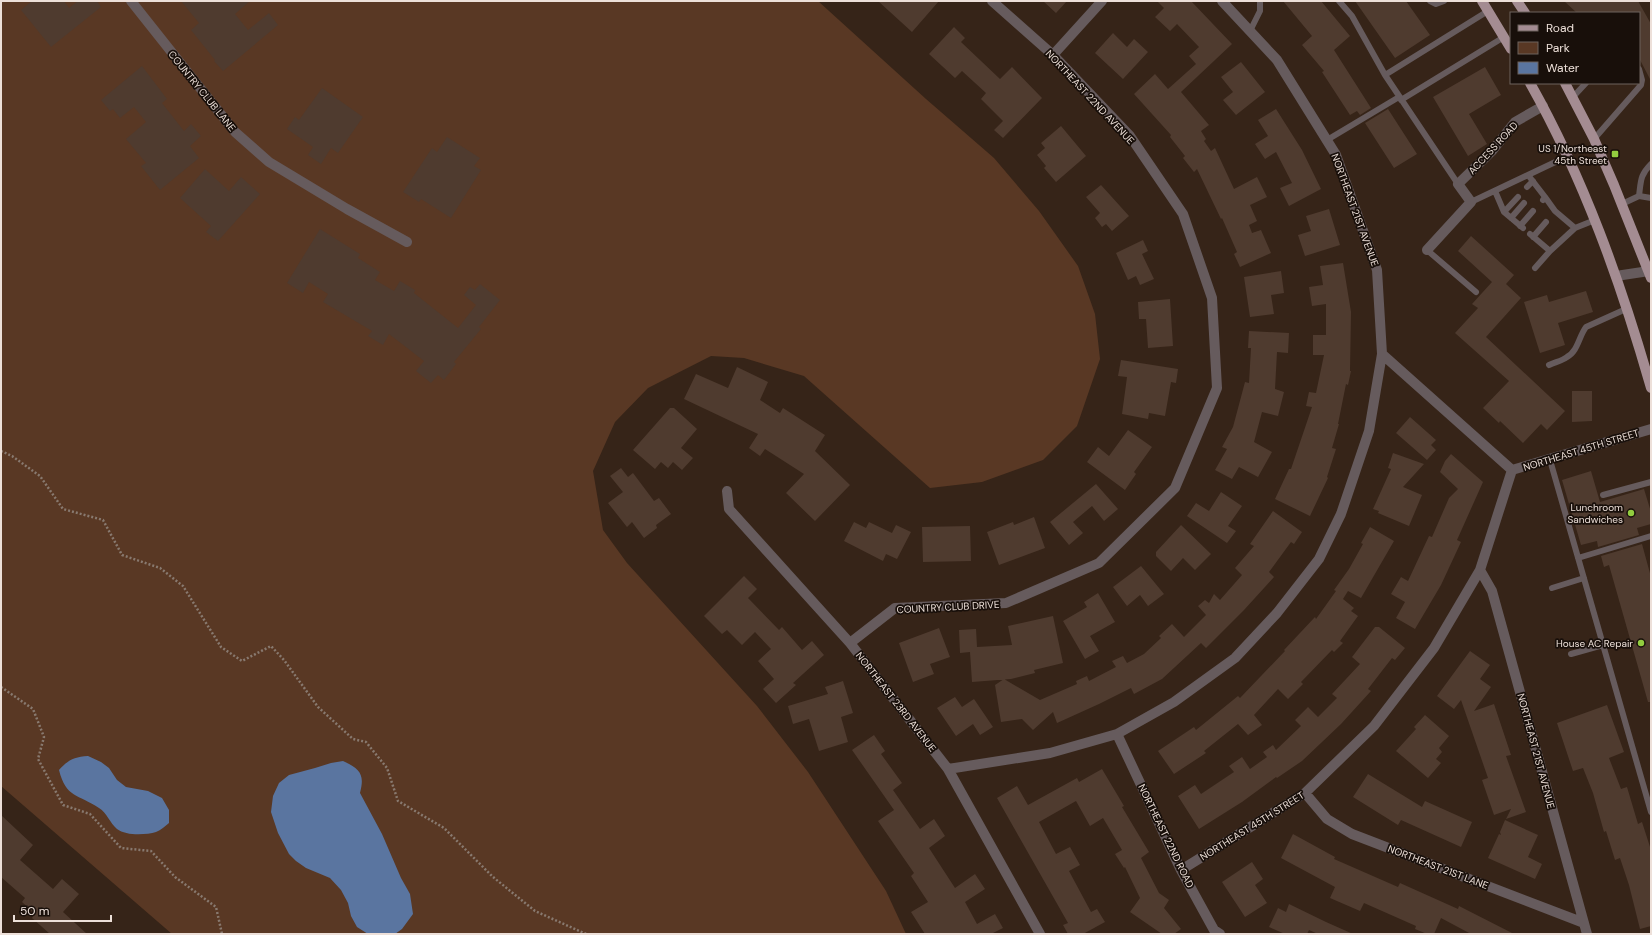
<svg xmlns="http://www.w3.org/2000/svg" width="1652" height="935" viewBox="0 0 1652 935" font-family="'DM Sans',sans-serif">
  <rect width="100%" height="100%" fill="#362418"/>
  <path fill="#593824" d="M1,1H818L926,99L994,158L1039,211L1078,266L1095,314L1100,359L1077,426L1043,460L982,482L930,488L804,376L744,358L711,356L648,388L615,422L593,471L603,530L627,563L757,706L808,772L886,891L906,934H172L1,786Z"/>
  <path fill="#5a75a0" d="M88,756L101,762L109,768L117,780L126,787L148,791L162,798L169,810V823C165,826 161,830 156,832C146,835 126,836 117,829C110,823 107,813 99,808C78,794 66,798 59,770C68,760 74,757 88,756Z
    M343,761C360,769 365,774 360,793L382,834L401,878L410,894L413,914L402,929L395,934H368L357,927L351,916L348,903L341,890L330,878L306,868L296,861L289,854L278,833L271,812L273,796L279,783L289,775L315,768L331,763Z"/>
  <path fill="#4f3b2f" d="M32,1H64L69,8L78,1H97L101,7L51,47L21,10Z
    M181,1H250L235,14L248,30L269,13L278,25L223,71L214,61L215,60L191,30L199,23Z
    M878,1H939L912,32Z
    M1043,1H1067L1056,13Z
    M1157,1H1191L1232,44L1181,92L1209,125L1201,131L1206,139L1204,141L1211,151L1215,148L1234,189L1257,177L1267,197L1250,205L1257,221L1249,225L1252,233L1261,230L1271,253L1240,267L1234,254L1237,252L1222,218L1221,219L1197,169L1194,172L1183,158L1185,156L1170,137L1171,135L1134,94L1155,74L1168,89L1196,64L1189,56L1199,47L1177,24L1170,31L1155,17L1164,8Z
    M1283,1H1321L1350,36L1334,50L1371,108L1360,115L1357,111L1350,115L1322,72L1324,71L1302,45L1312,36Z
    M1355,1H1406L1430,35L1395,58Z
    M1564,1H1638L1651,24V81L1639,58V13H1577Z
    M954,27L965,38L961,42L1000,79L1012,67L1042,98L1003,138L994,130L1003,121L981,99L986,93L962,71L955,78L929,54Z
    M1113,33L1127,47L1134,39L1148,52L1123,79L1095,53Z
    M1241,62L1265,92L1236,115L1223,100L1233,92L1221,77Z
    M142,66L167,99L162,103L184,131L191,124L201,136L190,146L199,158L160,190L141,166L146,163L126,139L146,122L134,107L120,118L113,109L110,111L101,100Z
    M1485,67L1501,95L1469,114L1487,144L1468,156L1433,97Z
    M322,88L363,117L338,153L331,148L321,164L308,155L313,147L287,129L295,117L299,120Z
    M1276,109L1302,150L1321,189L1289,206L1280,188L1292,183L1276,152L1265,159L1255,144L1268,136L1258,120Z
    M1388,109L1417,154L1394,168L1365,123Z
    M1061,126L1086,156L1056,182L1044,168L1046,166L1037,155L1045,148L1041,143Z
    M447,137L480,158L474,166L481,170L451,218L421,199L419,202L403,192L432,148L437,152Z
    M205,169L229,191L241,177L260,194L218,241L206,232L211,226L180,198Z
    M1101,185L1129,216L1112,231L1106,224L1102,227L1095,218L1100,213L1086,197Z
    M1329,209L1340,245L1305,256L1298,235L1311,231L1306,216Z
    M320,229L360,254L358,258L380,272L375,280L394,291L400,281L415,290L414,293L458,328L476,305L464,295L470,287L475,290L480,284L500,300L479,327L481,329L454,362L456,364L444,380L438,375L431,383L416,371L424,361L389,334L383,345L368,336L372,331L323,302L328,294L309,282L303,293L287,283Z
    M1471,236L1514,275L1506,284L1521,298L1486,337L1565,411L1547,430L1541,424L1523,443L1500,421L1499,423L1483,408L1509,381L1455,333L1478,308L1472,304L1492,282L1458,251Z
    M1143,240L1148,251L1142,254L1154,279L1140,285L1136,276L1128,280L1116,253Z
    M1343,263L1351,312L1350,371H1351L1348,385L1346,384L1338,424H1339L1332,448L1336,449L1327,477L1328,478L1310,516L1275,499L1289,469H1291L1312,407L1306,406L1309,392L1316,393L1324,355H1313V335H1326V304L1312,306L1309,287L1323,285L1320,266Z
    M1281,271L1284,293L1271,295L1274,314L1250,317L1244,277Z
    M1586,291L1593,312L1558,323L1565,345L1540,353L1524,302L1547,295L1549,302Z
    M1170,299L1173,346L1148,348L1146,319H1139L1138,302Z
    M1249,331L1289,333L1288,353L1277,352L1275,389L1284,392L1278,416L1262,412L1254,442L1272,452L1258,477L1239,467L1232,479L1215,470L1227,449L1222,447L1233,427L1245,382L1249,383L1251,348H1248Z
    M1121,360L1178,369L1176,383L1171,382L1165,416L1149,413L1148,419L1122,414L1127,377L1118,376Z
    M737,367L768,382L760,400L780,413L783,408L825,435L815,451L850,485L815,521L786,493L804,474L765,449L760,456L749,448L758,434L684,399L696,374L728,388Z
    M1572,391H1592V421L1572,422Z
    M670,408H674L697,429L681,448L693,458L682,470L673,462L668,468L661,462L655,469L633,450Z
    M1410,417L1436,440L1431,445L1436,450L1427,460L1396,433Z
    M1128,430L1152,447L1134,472L1136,474L1125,490L1087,462L1098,447L1109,456Z
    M1393,453L1424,464L1403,487L1422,495L1409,526L1378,513L1379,511L1373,509L1391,469L1388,468Z
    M1451,454L1483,482L1457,540L1461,542L1441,585L1415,629L1396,618L1405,602L1391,594L1401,577L1408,581L1429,536L1432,537L1449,498L1458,489L1440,472L1445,461Z
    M621,468L628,477L633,473L654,501L659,498L671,514L656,525L657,528L644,538L632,522L627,527L608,503L623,492L610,476Z
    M1591,471L1600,502L1644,489L1651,512V524L1637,528L1639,535L1598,547L1597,541L1581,545L1562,480Z
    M1096,484L1118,509L1104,521L1092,506L1073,522L1083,533L1069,545L1050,522Z
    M1221,492L1242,506L1228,526L1236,531L1227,543L1187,516L1196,503L1209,511Z
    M1273,511L1302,532L1294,544L1291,542L1269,572L1274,577L1244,610L1206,648L1201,643L1162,679L1134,694L1131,688L1099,704L1057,723L1053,712L1033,730L1022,719L1001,722L995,685L1004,679L1040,700L1077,684L1076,681L1087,676L1089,681L1116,667L1112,661L1123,656L1127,663L1144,654L1161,638L1159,636L1172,624L1184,637L1206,615L1198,606L1205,600L1209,603L1214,594L1220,600L1242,575L1235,568L1254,546L1250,544Z
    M1034,517L1045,548L999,565L987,532L1013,522L1014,525Z
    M854,522L866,528L869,522L892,533L896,525L911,532L897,559L886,554L883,561L844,541Z
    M1181,525L1211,554L1195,570L1183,558L1171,571L1156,556V552Z
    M970,526L971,561L923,562L922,527Z
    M1370,527L1394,541L1361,598L1348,591L1343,599L1354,608L1351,611L1358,616L1340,641L1343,643L1334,652L1332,650L1301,682L1303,684L1288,699L1278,689L1254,715L1262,725L1248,735L1238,724L1204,751L1206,753L1174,774L1158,751L1194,727L1196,730L1238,696L1240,698L1285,651L1284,650L1315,617L1316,619L1336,591L1334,590L1349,569L1363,544L1361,543Z
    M1642,544L1651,577V702H1648L1609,565L1604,567L1601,556Z
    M1141,566L1164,594L1148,606L1140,595L1127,606L1113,587Z
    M744,576L757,589L748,598L779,630L782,627L802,650L812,641L824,655L793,683L796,685L776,703L763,689L774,679L758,661L771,649L755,632L742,645L727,630L722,634L704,616Z
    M1098,593L1115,622L1090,636L1099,651L1085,659L1063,621L1087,607L1084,602Z
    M1053,616L1063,663L1034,670L1035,673L1011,679L972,682L970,652L960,653L959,630L976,629L977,647L1012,645L1008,626Z
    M1375,627H1379L1405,648L1395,660L1392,658L1368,689L1371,691L1341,724L1302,761L1277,778L1276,777L1242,802L1199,829L1178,796L1195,785L1201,794L1234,772L1229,766L1242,757L1250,769L1267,757L1263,752L1273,745L1276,750L1301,726L1295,720L1308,707L1318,717L1337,698L1332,694L1360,664L1352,657Z
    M939,628L950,657L930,664L934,674L913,682L899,643Z
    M1470,651L1490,665L1480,679L1491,687L1474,711L1494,704L1511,755L1506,756L1526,812L1506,819L1511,809L1494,815L1482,780L1488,778L1461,700L1454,709L1437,696Z
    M843,681L853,713L841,717L848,742L819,751L809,719L793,724L788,706L828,694L825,687Z
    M955,697L962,707L974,699L993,727L980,735L973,724L956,736L937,708Z
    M1607,705L1624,752L1609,758L1621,789L1627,787L1638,824L1642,822L1651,850V926L1640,929L1629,885L1620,858L1615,860L1606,831L1604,832L1593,793L1583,768L1573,771L1557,723Z
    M1425,715L1449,736L1439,748L1442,752L1436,759L1441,763L1428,778L1396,751L1416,729L1414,727Z
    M874,735L885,751L881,754L902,783L893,790L920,829L934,819L945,836L929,848L955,888L975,874L985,889L965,902L977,924L995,914L1003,928L991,934H925L911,912L928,902L911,876L914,873L878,821L894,810L852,750Z
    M1102,769L1124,806L1122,807L1149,852L1141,858L1159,893L1169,900L1164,908L1181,929L1174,934H1162L1130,912L1140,898L1125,867L1124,868L1115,854L1122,850L1103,818L1090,826L1076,801L1039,822L1056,854L1070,847L1080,865L1069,871L1091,912L1097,909L1105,922L1083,934H1068L1063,925L1068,923L997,798L1017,786L1028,805L1077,778L1079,782Z
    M1368,774L1422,807L1425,801L1472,822L1461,847L1401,820L1398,825L1353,797Z
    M1,815L33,845L20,860L53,889L62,879L79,894L63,912L87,934H50L32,918L35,914L22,902L25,898L1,877Z
    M1505,820L1538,835L1528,857L1542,864L1535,879L1488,858L1499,834L1501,835L1500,832Z
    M1293,834L1335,857L1334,859L1398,887L1400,883L1458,909L1459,906L1514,934H1471L1441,918L1434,934H1427L1415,929L1416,926L1364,903L1360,911L1330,898L1335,887L1281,858Z
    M1252,862L1263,879L1255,885L1267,903L1245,917L1222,882Z
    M1289,904L1326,922L1353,934H1318L1309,930L1307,934H1285L1269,927L1278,908L1286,912Z"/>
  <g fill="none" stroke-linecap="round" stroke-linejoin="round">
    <path stroke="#88796f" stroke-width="2.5" stroke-dasharray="2 2" stroke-linecap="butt" d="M1,451L12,456L40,476L63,509L103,520L122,555L160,568L183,586L221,647L242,661L271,646L284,660L318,707L353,739L366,742L387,768L398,801L444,828L493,877L535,911L586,934
      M1,687L33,709L44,737L38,759L63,805L90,814L121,848L151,851L175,877L216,907L222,934"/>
    <path stroke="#665b5d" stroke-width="6" d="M1339,1L1352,16L1385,75L1458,184
      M1430,1L1436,4L1444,1
      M1250,31L1260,11V1
      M1385,75L1488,11
      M1573,97L1586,83
      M1401,100L1504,37
      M1594,139L1641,85L1642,80L1639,69
      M1327,140L1399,97
      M1528,175L1545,197L1543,200
      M1527,187L1533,181
      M1495,191L1504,212L1523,228
      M1639,196L1651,198
      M1545,197L1555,211L1575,228
      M1471,202L1568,156
      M1622,204L1639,196C1641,181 1640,175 1651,164
      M1504,212L1518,197
      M1511,218L1524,203
      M1520,226L1533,211
      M1530,234L1550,251
      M1533,237L1546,222
      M1427,250L1476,292
      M1535,268L1550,251L1575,228L1595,220
      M1549,365C1555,362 1562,361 1567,357C1578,351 1579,336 1586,327L1626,309
      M1550,460L1651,812
      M1603,495L1651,482
      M1578,558L1651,536
      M1552,588L1584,578
      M1571,654L1603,645"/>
    <path stroke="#665b5d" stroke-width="10" d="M131,1L235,132L269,162L347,209L407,242
      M1222,1L1277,60L1336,155L1377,270L1382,354L1512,470
      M1053,55L1102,1
      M1427,250L1471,202L1458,184L1492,151L1515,122L1543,106
      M1512,470L1651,429
      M727,491L729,509L850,643L948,769L1040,934
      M1480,570L1492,591L1587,934
      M850,643L895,608L1006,603L1099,563L1175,488L1217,388L1212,298L1183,214L1130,136L1053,55L992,1
      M1117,734L1181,870L1214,930L1220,934
      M948,769L1050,753L1117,734L1174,702L1235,658L1277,613L1319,559L1341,514L1369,431L1382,354
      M1305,793L1327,819L1352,834L1584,923
      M1181,870L1305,793L1374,726L1434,648L1480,570L1512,470"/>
    <path stroke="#665b5d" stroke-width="10" d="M1616,276L1649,271L1651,270"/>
    <path stroke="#a48c92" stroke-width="10" d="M1482,1L1511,49
      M1517,1L1525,13
      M1530,83C1584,179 1621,283 1651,388
      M1565,83L1594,139L1614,185L1651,278"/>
  </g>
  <g fill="#92cd3f" stroke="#180f0a" stroke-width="1.5">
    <rect x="1611" y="150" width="8" height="8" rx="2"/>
    <circle cx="1631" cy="513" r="4"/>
    <circle cx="1641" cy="643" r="4"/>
  </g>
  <g text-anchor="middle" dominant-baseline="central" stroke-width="3.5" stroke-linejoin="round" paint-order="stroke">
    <g font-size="10" fill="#ede0d9" stroke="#180f0a">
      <text transform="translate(202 91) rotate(51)">COUNTRY CLUB LANE</text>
      <text transform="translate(1090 97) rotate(47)">NORTHEAST 22ND AVENUE</text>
      <text transform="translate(1493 148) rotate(-47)">ACCESS ROAD</text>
      <text transform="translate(1355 210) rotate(70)">NORTHEAST 21ST AVENUE</text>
      <text transform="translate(1581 450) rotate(-17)">NORTHEAST 45TH STREET</text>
      <text transform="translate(948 607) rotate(-3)">COUNTRY CLUB DRIVE</text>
      <text transform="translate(896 702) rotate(52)">NORTHEAST 23RD AVENUE</text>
      <text transform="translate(1536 751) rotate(75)">NORTHEAST 21ST AVENUE</text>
      <text transform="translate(1252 826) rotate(-32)">NORTHEAST 45TH STREET</text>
      <text transform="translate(1166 836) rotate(64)">NORTHEAST 22ND ROAD</text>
      <text transform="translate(1438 867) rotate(21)">NORTHEAST 21ST LANE</text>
    </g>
    <g font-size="10" fill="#ede0d9" stroke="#180f0a" text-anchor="end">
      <text x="1607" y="148">US 1/Northeast<tspan x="1607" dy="12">45th Street</tspan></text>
      <text x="1623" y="507">Lunchroom<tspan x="1623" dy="12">Sandwiches</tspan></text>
      <text x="1633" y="643">House AC Repair</text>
    </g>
  </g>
  <rect width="1652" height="935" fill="none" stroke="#ede0d9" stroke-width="4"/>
  <rect x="1510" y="12" width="130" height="72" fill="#180f0a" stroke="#6d635d"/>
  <rect x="1518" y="25" width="20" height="6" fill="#a48c92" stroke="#6d635d"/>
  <text x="1546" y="32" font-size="12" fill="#ede0d9">Road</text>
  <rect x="1518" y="42" width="20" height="12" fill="#593824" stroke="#6d635d"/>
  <text x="1546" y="52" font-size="12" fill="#ede0d9">Park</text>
  <rect x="1518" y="62" width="20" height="12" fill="#5a75a0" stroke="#6d635d"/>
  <text x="1546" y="72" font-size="12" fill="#ede0d9">Water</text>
  <path d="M14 915v6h97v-6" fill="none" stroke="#ede0d9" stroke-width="2"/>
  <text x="20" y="915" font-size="12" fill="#ede0d9" stroke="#180f0a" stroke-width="3" paint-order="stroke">50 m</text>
</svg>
